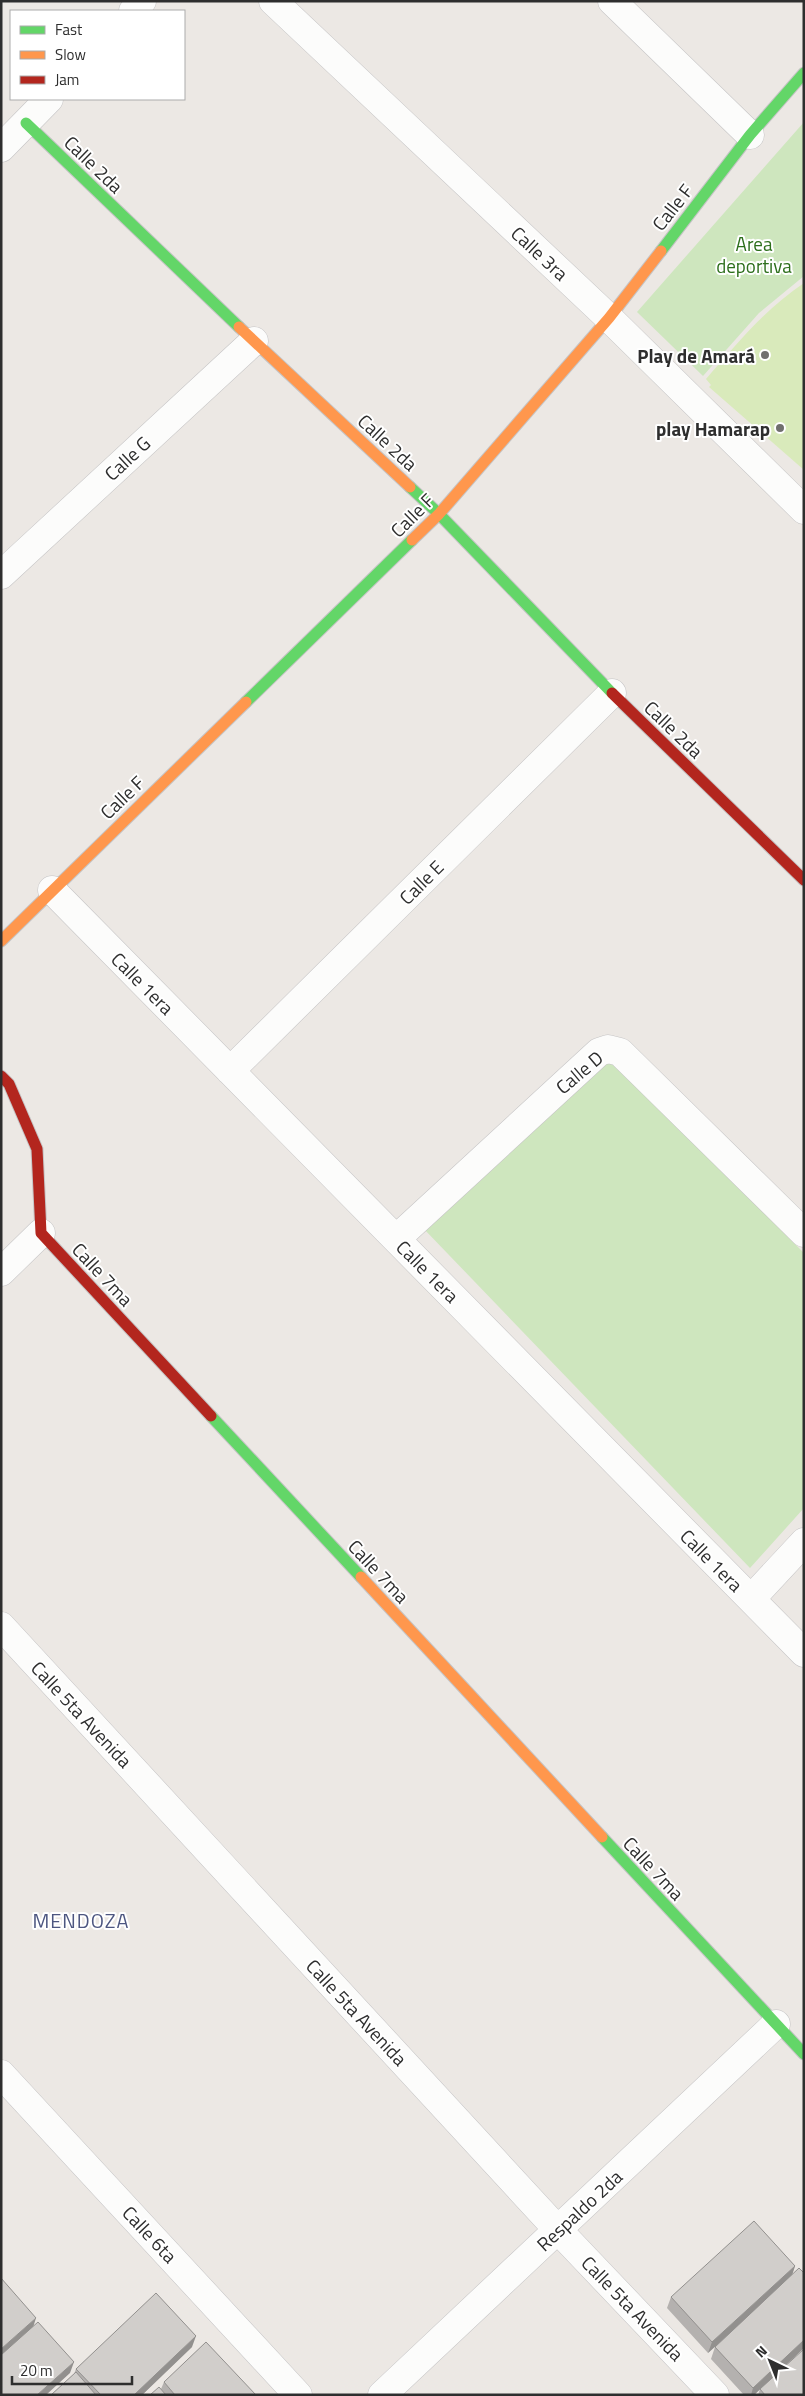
<svg xmlns="http://www.w3.org/2000/svg" width="805" height="2396" viewBox="0 0 805 2396" font-family="'Titillium Web',sans-serif">
  <rect width="100%" height="100%" fill="#ece8e4"/>
  <path fill="#cee6be" d="M804,122V276L759,313L703,376L637,312Z
    M609,1059L804,1253V1508L750,1568L423,1228Z"/>
  <path fill="#d9eabb" d="M804,283V470L709,387L711,385L706,379C736,345 765,309 804,283Z"/>
  <g fill="none" stroke-linecap="round" stroke-linejoin="round">
    <g stroke="#c5c4c5" stroke-width="29">
      <path id="street" d="M273,1L609,318L804,510
        M612,1L750,135
        M133,11L142,1
        M1,148L49,99
        M1,575L254,341
        M52,890L804,1653
        M230,1071L612,693
        M396,1239L599,1052L608,1049L620,1052L804,1233
        M1,1272L41,1233
        M751,1599L804,1542
        M1,1626L558,2230L715,2395
        M1,2074L298,2395
        M382,2395L776,2024"/>
    </g>
    <g stroke="#c5c4c5" stroke-width="13">
      <path id="fast" d="M26,123L239,327
        M661,251L750,135L804,73
        M410,487L439,514L612,693
        M246,702L412,540
        M211,1416L361,1577
        M602,1837L804,2054"/>
    </g>
    <g stroke="#c5c4c5" stroke-width="13">
      <path id="slow" d="M239,327L410,487
        M412,540L439,514L609,318L661,251
        M1,941L246,702
        M361,1577L602,1837"/>
    </g>
    <g stroke="#c5c4c5" stroke-width="13">
      <path id="jam" d="M612,693L804,880
        M1,1076L9,1084L37,1149L41,1233L211,1416"/>
    </g>
    <use href="#street" stroke="#fcfcfb" stroke-width="28"/>
    <use href="#fast" stroke="#63d668" stroke-width="11"/>
    <use href="#slow" stroke="#ff974d" stroke-width="11"/>
    <use href="#jam" stroke="#b3261e" stroke-width="11"/>
  </g>
  <path fill="#b4b1af" d="M795,2266L792,2275L804,2273V2348L771,2379L804,2395H758L760,2389L754,2395H744L711,2359L715,2347L728,2335L708,2353L667,2308L671,2297Z
    M192,2347L142,2395H51L74,2374L76,2369Z
    M164,2382L256,2395H150L161,2389Z"/>
  <path fill="#92908e" d="M795,2266L791,2278L708,2353L712,2342Z
    M36,2318L31,2334L1,2359V2349Z
    M196,2336L192,2347L142,2395H134Z
    M804,2340V2348L754,2395H751L753,2388Z
    M74,2362L70,2373L46,2395H37Z"/>
  <path fill="#d1cecb" stroke="#92908e" d="M754,2221L795,2266L712,2342L671,2297Z
    M799,2268L804,2273V2340L753,2388L715,2347Z
    M1,2278L36,2318L1,2349Z
    M156,2293L196,2336L134,2395H101L76,2369Z
    M38,2322L74,2362L37,2395H1V2355Z
    M206,2342L256,2395H175L164,2382Z
    M804,2349V2395H765L760,2389Z
    M76,2372L96,2395H51Z
    M159,2387L166,2395H150Z"/>
  <g fill="#706f6e" stroke="#fff" stroke-width="2">
    <circle cx="765" cy="355" r="5"/>
    <circle cx="780" cy="428" r="5"/>
  </g>
  <g text-anchor="middle" dominant-baseline="central" stroke-width="4" stroke-linejoin="round" paint-order="stroke">
    <g font-size="19" fill="#2e2e2e" stroke="#fff">
      <text transform="translate(94 164) rotate(44)">Calle 2da</text>
      <text transform="translate(672 207) rotate(-52)">Calle F</text>
      <text transform="translate(540 253) rotate(43)">Calle 3ra</text>
      <text transform="translate(388 442) rotate(43)">Calle 2da</text>
      <text transform="translate(127 458) rotate(-43)">Calle G</text>
      <text transform="translate(412 515) rotate(-45)">Calle F</text>
      <text transform="translate(674 729) rotate(44)">Calle 2da</text>
      <text transform="translate(122 797) rotate(-44)">Calle F</text>
      <text transform="translate(421 882) rotate(-45)">Calle E</text>
      <text transform="translate(143 983) rotate(45)">Calle 1era</text>
      <text transform="translate(579 1072) rotate(-40)">Calle D</text>
      <text transform="translate(428 1271) rotate(45)">Calle 1era</text>
      <text transform="translate(103 1274) rotate(47)">Calle 7ma</text>
      <text transform="translate(712 1560) rotate(45)">Calle 1era</text>
      <text transform="translate(379 1571) rotate(47)">Calle 7ma</text>
      <text transform="translate(82 1714) rotate(47)">Calle 5ta Avenida</text>
      <text transform="translate(654 1868) rotate(47)">Calle 7ma</text>
      <text transform="translate(357 2012) rotate(47)">Calle 5ta Avenida</text>
      <text transform="translate(579 2210) rotate(-43)">Respaldo 2da</text>
      <text transform="translate(150 2234) rotate(47)">Calle 6ta</text>
      <text transform="translate(633 2308) rotate(46)">Calle 5ta Avenida</text>
    </g>
    <g font-size="19" fill="#2c6e1b" stroke="#fff">
      <text x="754" y="243">Area<tspan x="754" dy="22">deportiva</tspan></text>
    </g>
    <g font-size="19" font-weight="bold" fill="#2e2e2e" stroke="#fff" text-anchor="end">
      <text x="755" y="355">Play de Amará</text>
      <text x="770" y="428">play Hamarap</text>
    </g>
    <g font-size="20" letter-spacing="1" fill="#4d5680" stroke="#fff">
      <text x="81" y="1920">MENDOZA</text>
    </g>
  </g>
  <rect width="805" height="2396" fill="none" stroke="#2e2e2e" stroke-width="5"/>
  <rect x="10" y="10" width="175" height="90" fill="#ffffff" stroke="#ababab"/>
  <rect x="20" y="26" width="25" height="8" fill="#63d668" stroke="#ababab"/>
  <text x="55" y="35" font-size="15" fill="#2e2e2e">Fast</text>
  <rect x="20" y="51" width="25" height="8" fill="#ff974d" stroke="#ababab"/>
  <text x="55" y="60" font-size="15" fill="#2e2e2e">Slow</text>
  <rect x="20" y="76" width="25" height="8" fill="#b3261e" stroke="#ababab"/>
  <text x="55" y="85" font-size="15" fill="#2e2e2e">Jam</text>
  <g transform="translate(770 2361) rotate(317)" stroke="#ffffff" stroke-width="4" paint-order="stroke">
  <path d="M0-4L9 19L0 12L-9 19Z" fill="#2e2e2e"/>
  <text y="-8" font-size="14" font-weight="bold" text-anchor="middle" fill="#2e2e2e">N</text>
  </g>
  <path d="M12 2376v8h120v-8" fill="none" stroke="#2e2e2e" stroke-width="2.5"/>
  <text x="20" y="2376" font-size="15" fill="#2e2e2e" stroke="#ffffff" stroke-width="4" paint-order="stroke">20 m</text>
</svg>
